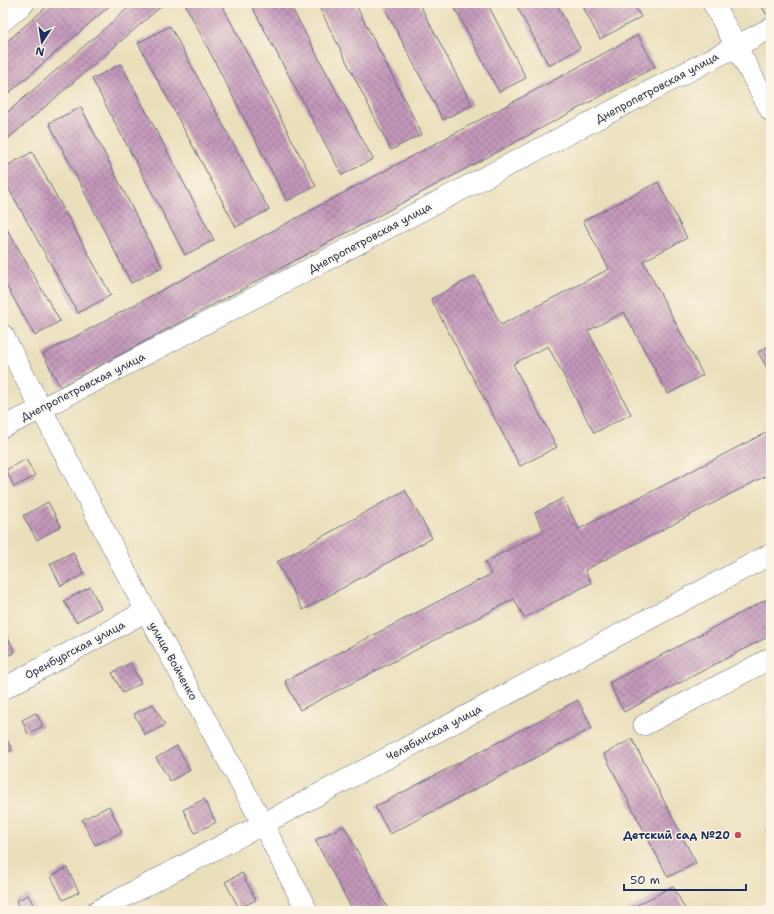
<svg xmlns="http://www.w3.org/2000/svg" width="774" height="914" viewBox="0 0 774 914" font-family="'Shantell Sans',sans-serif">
  <defs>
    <pattern id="building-cross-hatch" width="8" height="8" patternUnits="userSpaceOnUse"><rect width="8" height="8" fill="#c497ba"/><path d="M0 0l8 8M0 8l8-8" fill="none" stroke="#9e7c9a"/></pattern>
  </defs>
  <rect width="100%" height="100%" fill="#fcf5e5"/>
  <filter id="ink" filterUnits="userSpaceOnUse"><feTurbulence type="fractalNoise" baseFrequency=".025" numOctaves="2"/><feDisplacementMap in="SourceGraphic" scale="8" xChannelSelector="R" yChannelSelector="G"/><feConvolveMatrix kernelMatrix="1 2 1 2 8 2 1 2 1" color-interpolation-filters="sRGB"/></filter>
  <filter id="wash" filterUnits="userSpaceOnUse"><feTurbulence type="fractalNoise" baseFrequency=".012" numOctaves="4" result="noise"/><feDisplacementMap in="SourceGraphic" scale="16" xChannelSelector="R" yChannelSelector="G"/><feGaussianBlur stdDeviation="0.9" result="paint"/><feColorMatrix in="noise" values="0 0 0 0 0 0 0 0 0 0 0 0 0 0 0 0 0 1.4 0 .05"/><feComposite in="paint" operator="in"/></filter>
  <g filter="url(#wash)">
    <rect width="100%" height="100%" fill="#eadfbb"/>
    <g id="blocks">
      <path fill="url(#building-cross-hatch)" d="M51,3H113L3,98V45Z
        M134,3H165L3,143V116Z
        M186,3H221L316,186L287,201L185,4Z
        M250,3H289L373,159L342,175Z
        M317,3H355L422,134L391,150Z
        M382,3H419L472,105L443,120Z
        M452,3H487L526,78L499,92Z
        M515,3H556L580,48L549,66Z
        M581,3H633L641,17L600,39Z
        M760,3H771V11L766,14Z
        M170,26L269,210L236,227L138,43Z
        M638,35L655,67L60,387L43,354Z
        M121,64L214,240L185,255L92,79Z
        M81,107L162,267L131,283L49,123Z
        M32,152L111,295L78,313L3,178V168Z
        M658,182L687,238L643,261L703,375L668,394L624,312L588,331L631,414L594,433L548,346L513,364L557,447L520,466L431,299L475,276L501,325L609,269L583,221Z
        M3,222L60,321L35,336L3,280Z
        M771,345V375L758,352Z
        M771,430V473L585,570L591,583L524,618L514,599L300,710L285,681L491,574L485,562L544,531L535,513L563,498L579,529Z
        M26,459L35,476L14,487L6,470Z
        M405,490L432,538L303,610L277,562Z
        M48,502L61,526L37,540L23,516Z
        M73,552L84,574L61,586L50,564Z
        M90,587L101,608L76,622L64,601Z
        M771,597V635L624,712L609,683Z
        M4,630L15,652L3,658V631Z
        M130,663L141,683L123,693L112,673Z
        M578,700L592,728L390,834L375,807Z
        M153,704L165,725L145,735L134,714Z
        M36,713L43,726L28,734L22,720Z
        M3,732L12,750L3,754Z
        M632,739L696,863L668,877L604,754Z
        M177,746L190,770L170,781L156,758Z
        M204,799L216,822L195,833L183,810Z
        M109,806L122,832L95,845L82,820Z
        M344,826L389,911H353L315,840Z
        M771,827V838L766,829Z
        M67,868L79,892L63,900L51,876Z
        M242,873L256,900L239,908L225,882Z
        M673,886L686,911H626Z
        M28,895L37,911H21L16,901Z"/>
    </g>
  </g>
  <g filter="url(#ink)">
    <use href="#blocks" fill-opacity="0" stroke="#636d7f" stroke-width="1"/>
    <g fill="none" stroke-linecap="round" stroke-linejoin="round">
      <g stroke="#636d7f" stroke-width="22">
        <path id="minor" d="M713,3L771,111
          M3,21L24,3
          M3,335L146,611L263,824L307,911
          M3,427L41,409L771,28
          M3,689L146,611
          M644,725L771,658
          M97,911L263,824L771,554"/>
      </g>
      <use href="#minor" stroke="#fff" stroke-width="21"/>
    </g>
  </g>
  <circle fill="#d1495b" stroke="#fcf5e5" stroke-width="1.5" cx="738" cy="835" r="4"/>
  <g text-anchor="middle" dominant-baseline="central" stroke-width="3" stroke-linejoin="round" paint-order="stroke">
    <g font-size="11" fill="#1b2f5e" stroke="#fcf5e5">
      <text transform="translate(657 88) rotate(-28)">Днепропетровская улица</text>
      <text transform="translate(370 238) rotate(-28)">Днепропетровская улица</text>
      <text transform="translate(83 387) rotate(-27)">Днепропетровская улица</text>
      <text transform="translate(75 650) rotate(-28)">Оренбургская улица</text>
      <text transform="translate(173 661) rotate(61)">улица Войченко</text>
      <text transform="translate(434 733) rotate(-28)">Челябинская улица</text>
    </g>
    <g font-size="11" font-weight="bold" fill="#1b2f5e" stroke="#fcf5e5" text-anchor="end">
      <text x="730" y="835">Детский сад №20</text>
    </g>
  </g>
  <rect width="774" height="914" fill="none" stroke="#fcf5e5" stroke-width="16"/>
  <g transform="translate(42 42) rotate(192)" stroke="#fcf5e5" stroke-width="3" paint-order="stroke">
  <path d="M0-3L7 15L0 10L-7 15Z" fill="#1b2f5e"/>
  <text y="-6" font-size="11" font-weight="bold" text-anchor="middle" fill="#1b2f5e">N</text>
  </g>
  <path d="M624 884v6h122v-6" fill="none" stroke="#1b2f5e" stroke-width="2"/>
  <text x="630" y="884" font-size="12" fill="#1b2f5e" stroke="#fcf5e5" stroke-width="3" paint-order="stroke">50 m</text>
</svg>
